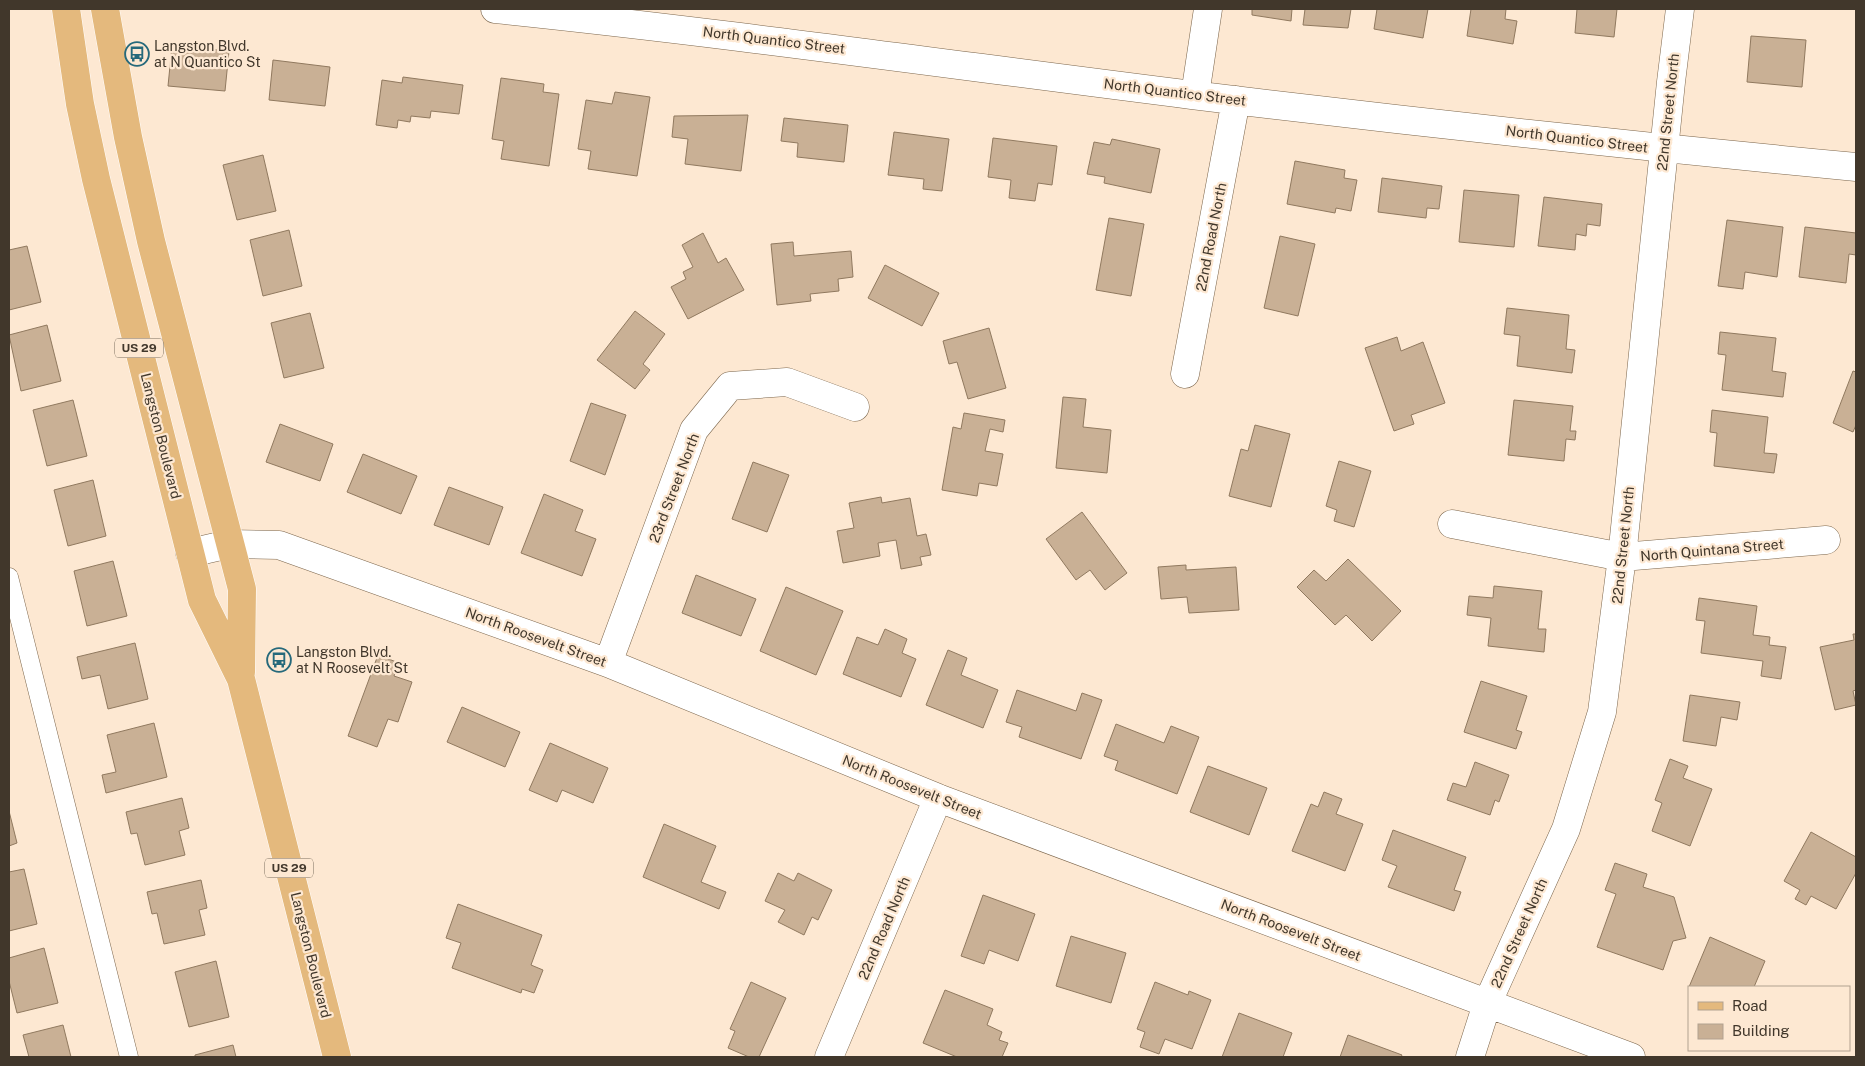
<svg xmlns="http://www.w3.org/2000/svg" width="1865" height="1066" viewBox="0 0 1865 1066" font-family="'Public Sans',sans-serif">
  <rect width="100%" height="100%" fill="#fde8d2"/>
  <path fill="#c9b095" stroke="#90795f" d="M1252,9H1292L1291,21L1252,15Z
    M1305,9H1351L1348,28L1303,25Z
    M1377,9H1428L1423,38L1374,29Z
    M1471,9H1506L1505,19L1517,21L1513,44L1467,36Z
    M1577,9H1617L1614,37L1575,33Z
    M1751,36L1806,40L1802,87L1747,82Z
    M172,46L229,51L225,91L168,86Z
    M273,60L330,67L325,106L269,100Z
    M403,77L463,85L459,114L431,111L430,118L411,116L410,122L398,120L397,128L376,125L382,80L402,83Z
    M501,78L544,84L543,92L559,94L549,166L501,159L504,141L492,139Z
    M615,92L650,97L637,176L588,169L591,151L578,149L586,100L612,104Z
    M748,115L741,171L685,164L688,139L672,137L674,116Z
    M784,118L848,125L844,162L797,157L798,143L781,141Z
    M894,132L949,139L942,191L923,189L924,179L888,175Z
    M993,138L1057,146L1052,185L1038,183L1035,201L1009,198L1011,180L988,177Z
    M1112,139L1160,149L1151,193L1104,183L1105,177L1087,174L1094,142L1110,145Z
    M263,155L276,211L237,220L223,165Z
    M1295,161L1345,170L1344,178L1357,180L1351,211L1336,208L1335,213L1287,204Z
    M1382,178L1442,186L1439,209L1427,208L1426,218L1378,212Z
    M1464,190L1519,195L1514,247L1459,242Z
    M1544,197L1602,204L1600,226L1587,224L1586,236L1576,234L1575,250L1538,246Z
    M1109,218L1144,224L1131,296L1096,290Z
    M1727,220L1783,227L1777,277L1745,272L1743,289L1718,286Z
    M1805,227L1856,233V255L1849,254L1846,283L1799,277Z
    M289,230L302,286L263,296L250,240Z
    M703,233L718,263L726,258L744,290L688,319L671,287L686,279L683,272L693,267L682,245Z
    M1280,236L1315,244L1298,316L1264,308Z
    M793,242L794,256L851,251L853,277L838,279L839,291L810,294L811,301L777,305L771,244Z
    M27,246L41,302L9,310V250Z
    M885,265L939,293L922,326L868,298Z
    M1507,308L1569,315L1566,349L1575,350L1572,373L1517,366L1520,336L1504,334Z
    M635,311L665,334L643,364L650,370L635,389L597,360Z
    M310,313L324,368L284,378L271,323Z
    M47,325L61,381L21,391L9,335Z
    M989,328L1006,388L968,399L957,362L949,364L943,341Z
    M1720,332L1776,338L1772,371L1786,373L1783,397L1722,390L1726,355L1718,354Z
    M1397,337L1401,351L1423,342L1445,403L1411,415L1414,424L1394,431L1365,348Z
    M1853,371L1856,372V425L1853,432L1833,423Z
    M1063,397L1086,399L1083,427L1111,430L1107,473L1056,468Z
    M73,400L87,456L47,466L33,410Z
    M1514,400L1573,406L1570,431H1576L1575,440L1566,439L1564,461L1508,455Z
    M591,403L626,415L605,475L570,461Z
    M1712,410L1768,417L1764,453L1777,454L1774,473L1714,466L1717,433L1710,432Z
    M964,413L1005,420L1003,432L990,429L985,451L1003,454L997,486L979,483L977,496L942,490L953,427L961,429Z
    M280,424L333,444L320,481L266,462Z
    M1255,425L1290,434L1271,507L1229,496L1241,449L1248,451Z
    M363,454L417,476L401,514L347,492Z
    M1339,461L1371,471L1354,527L1334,521L1337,510L1326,506Z
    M753,462L789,475L767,532L732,519Z
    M93,480L106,536L68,546L54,490Z
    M449,487L503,507L489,545L434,525Z
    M544,494L583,510L575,531L596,539L582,576L521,553Z
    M881,497L882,503L910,498L917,536L926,534L931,555L920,557L922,565L901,569L896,540L878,543L880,556L843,563L837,531L854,528L849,503Z
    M1082,512L1127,573L1105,590L1090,570L1076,580L1046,539Z
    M1348,559L1401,611L1372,641L1346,615L1335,625L1297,587L1314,570L1326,581Z
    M113,561L127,616L87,626L74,571Z
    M1186,565V570L1236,567L1239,610L1189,613L1187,597L1161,599L1158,567Z
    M696,575L756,599L741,636L682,613Z
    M1494,586L1542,591L1538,629H1546L1544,652L1488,646L1491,618L1467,615L1469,596L1493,598Z
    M786,587L843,611L816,675L760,651Z
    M1699,598L1757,606L1753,635L1770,637L1769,645L1786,647L1781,679L1761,676L1763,661L1701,653L1705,621L1696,620Z
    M885,629L907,639L902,653L916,659L901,697L843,674L857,637L878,645Z
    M1853,634H1856V690L1853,691L1856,705L1835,710L1820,647L1854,640Z
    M135,643L148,699L108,709L100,675L82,679L77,657Z
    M948,650L967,658L961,675L998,690L983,728L926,705Z
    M378,655L399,663L394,676L412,682L398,722L388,719L377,747L348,736Z
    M1481,681L1527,696L1516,730L1522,732L1516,749L1464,732Z
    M1017,690L1076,711L1082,693L1102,700L1081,759L1019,737L1022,727L1006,722Z
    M1690,695L1740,702L1737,720L1721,717L1716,746L1683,741Z
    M462,707L520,732L505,767L447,742Z
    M154,723L167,777L106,793L102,775L116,772L107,735Z
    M1116,724L1164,743L1171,726L1199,737L1177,794L1115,770L1118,761L1104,756Z
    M550,743L608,768L593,803L562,790L557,802L529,790Z
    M1670,759L1688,766L1683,778L1712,789L1690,846L1652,831L1662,803L1655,800Z
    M1475,762L1509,775L1499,802L1495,800L1490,815L1447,800L1453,783L1466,787Z
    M1208,766L1267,788L1249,835L1190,812Z
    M1324,792L1342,799L1336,814L1363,824L1345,871L1292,851L1311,804L1318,807Z
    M182,798L189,828L179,831L185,855L145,865L137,833L131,834L126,812Z
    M9,811L17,843L9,846Z
    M664,824L716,846L701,882L726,892L719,909L643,877Z
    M1393,830L1466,857L1454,890L1461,892L1454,911L1388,887L1397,866L1382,860Z
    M1811,832L1856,857V873L1836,909L1811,896L1806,905L1795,899L1800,890L1784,881Z
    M1615,863L1647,874L1643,887L1674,897L1686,938L1673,941L1663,970L1597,947L1616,894L1605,890Z
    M24,869L37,924L9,931V872Z
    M778,873L794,881L798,873L832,890L818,920L812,917L804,935L778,922L785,910L765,901Z
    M201,880L207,908L199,910L205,935L164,944L157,913L152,914L147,892Z
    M983,895L1035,914L1018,961L989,950L984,964L961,956Z
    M458,904L542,935L531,965L543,970L534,993L522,989L521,993L452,968L461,943L446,938Z
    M1071,936L1126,953L1111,1003L1056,986Z
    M1710,937L1765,961L1754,987H1689Z
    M44,948L58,1003L17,1013L9,981V958Z
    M216,961L229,1017L189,1027L175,972Z
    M751,982L786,998L759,1057H749L728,1048L735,1031L730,1029Z
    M1155,982L1188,995L1189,991L1211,1000L1192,1049L1165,1039L1159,1054L1140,1047L1145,1032L1137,1029Z
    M945,990L993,1009L987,1025L1002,1032L999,1040L1008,1043L1002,1057H957L923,1043Z
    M1239,1013L1292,1033L1283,1057H1222Z
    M63,1025L71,1057H29L23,1035Z
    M1348,1035L1402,1055L1401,1057H1340Z
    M233,1045L236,1057H195V1055Z"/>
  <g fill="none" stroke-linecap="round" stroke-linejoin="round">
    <g stroke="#7c664c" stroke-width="19">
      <path id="service" d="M9,577L129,1057"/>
    </g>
    <g stroke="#7c664c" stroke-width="29">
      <path id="minor" d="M495,9C728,33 960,66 1192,95C1413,122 1635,146 1856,167
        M1195,95L1208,9
        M1185,374L1236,100
        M1452,524L1622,557L1826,540
        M190,553L229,544L279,545L608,663L938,798L1631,1057
        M608,663L694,430L730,386L787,382L855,407
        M829,1057L938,798
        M1470,1057L1487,1004L1566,829L1602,712L1622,557L1671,82L1680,9"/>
    </g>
    <g stroke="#fff" stroke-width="29">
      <path id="primary" d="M66,9L80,104L96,179L202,600L241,679L337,1057
        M105,9L128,137L151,241L242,589L241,672"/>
    </g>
    <use href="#service" stroke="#fff" stroke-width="18"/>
    <use href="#minor" stroke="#fff" stroke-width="28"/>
    <use href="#primary" stroke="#e4b97d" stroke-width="28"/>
  </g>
  <defs>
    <g id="bus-ring" transform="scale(1.25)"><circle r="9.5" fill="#fde8d2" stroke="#26697b" stroke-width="1.5"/><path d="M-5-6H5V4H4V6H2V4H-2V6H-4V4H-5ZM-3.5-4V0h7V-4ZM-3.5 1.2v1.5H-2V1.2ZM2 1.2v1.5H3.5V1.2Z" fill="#26697b"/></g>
  </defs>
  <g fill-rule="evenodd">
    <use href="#bus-ring" x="137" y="54"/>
    <use href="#bus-ring" x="279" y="660"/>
  </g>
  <g text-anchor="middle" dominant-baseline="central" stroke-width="4.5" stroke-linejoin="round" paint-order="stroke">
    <g fill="#fde8d2" stroke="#796c5d" stroke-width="1">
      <rect x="115" y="338.5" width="48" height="19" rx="4"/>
      <rect x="265" y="858.5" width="48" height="19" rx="4"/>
    </g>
    <g font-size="12" font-weight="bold" fill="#41372b">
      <text x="139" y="348">US 29</text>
      <text x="289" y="868">US 29</text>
    </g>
    <g font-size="14" fill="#41372b" stroke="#fde8d2">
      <text transform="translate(774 40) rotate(7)">North Quantico Street</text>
      <text transform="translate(1175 92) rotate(7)">North Quantico Street</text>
      <text transform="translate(1668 112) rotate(-84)">22nd Street North</text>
      <text transform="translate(1577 139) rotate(7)">North Quantico Street</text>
      <text transform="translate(1211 237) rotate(-79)">22nd Road North</text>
      <text transform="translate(161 436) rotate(76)">Langston Boulevard</text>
      <text transform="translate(674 488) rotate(-69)">23rd Street North</text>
      <text transform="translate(1623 545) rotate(-84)">22nd Street North</text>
      <text transform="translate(1712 550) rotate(-5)">North Quintana Street</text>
      <text transform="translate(536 637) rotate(20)">North Roosevelt Street</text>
      <text transform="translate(912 787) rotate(22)">North Roosevelt Street</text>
      <text transform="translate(884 928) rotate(-67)">22nd Road North</text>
      <text transform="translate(1291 930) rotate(21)">North Roosevelt Street</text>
      <text transform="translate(1519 933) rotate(-66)">22nd Street North</text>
      <text transform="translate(311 955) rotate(76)">Langston Boulevard</text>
    </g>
    <g font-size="14" fill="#41372b" stroke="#fde8d2" text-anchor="start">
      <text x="154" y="46">Langston Blvd.<tspan x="154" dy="16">at N Quantico St</tspan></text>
      <text x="296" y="652">Langston Blvd.<tspan x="296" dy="16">at N Roosevelt St</tspan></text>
    </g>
  </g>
  <rect width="1865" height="1066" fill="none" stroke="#41372b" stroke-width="20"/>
  <rect x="1688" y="986" width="162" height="65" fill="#fde8d2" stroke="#b2a18f"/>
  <rect x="1698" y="1002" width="25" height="8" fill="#e4b97d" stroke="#b2a18f"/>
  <text x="1732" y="1011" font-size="15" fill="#41372b">Road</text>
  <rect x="1698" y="1024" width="25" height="15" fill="#c9b095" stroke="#b2a18f"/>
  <text x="1732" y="1036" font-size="15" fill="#41372b">Building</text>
</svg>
